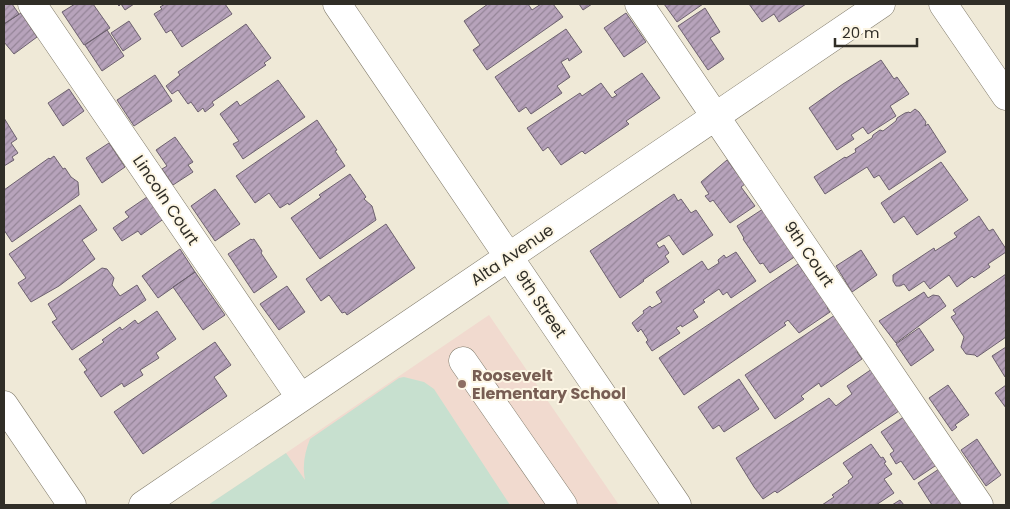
<svg xmlns="http://www.w3.org/2000/svg" width="1010" height="509" viewBox="0 0 1010 509" font-family="Poppins,sans-serif">
  <defs>
    <pattern id="building-hatch" width="6" height="6" patternUnits="userSpaceOnUse" patternTransform="scale(1.25)"><rect width="6" height="6" fill="#b7a3bb"/><path d="M-1 1l2-2M0 6l6-6M5 7l2-2" fill="none" stroke="#958598"/></pattern>
  </defs>
  <rect width="100%" height="100%" fill="#efe9d7"/>
  <path fill="#f1dacf" d="M489,315L619,505H208L286,453Z"/>
  <path fill="#c7e0cf" d="M404,377L424,382L434,389L510,505H208L286,453L305,480C302,465 305,452 310,439L399,378Z"/>
  <path fill="url(#building-hatch)" stroke="#6d616f" d="M4,4H12L19,14L4,24Z
    M75,4H93L110,28L84,45L62,12Z
    M117,4H134L125,10L121,4L119,6Z
    M165,4H225L232,14L182,47L171,30L166,33L154,14L162,9L160,7Z
    M488,4H528L532,10L541,4H553L563,17L487,70L473,50L480,45L464,21Z
    M579,4H592L583,10Z
    M664,4H703L677,22Z
    M749,4H806L779,22L774,14L762,22Z
    M705,8L720,32L710,38L724,59L708,70L678,26Z
    M21,13L37,37L14,54L4,42V24Z
    M626,13L646,42L624,57L604,28Z
    M129,21L141,39L123,51L111,33Z
    M246,24L271,58L264,63L266,65L212,102L214,105L205,112L203,108L198,112L191,102L188,104L178,90L172,94L166,86L180,75L178,72Z
    M566,29L582,52L569,61L568,58L561,62L570,77L557,86L562,93L531,114L526,107L519,112L495,77Z
    M107,30L124,56L102,71L85,45Z
    M881,60L894,79L897,77L909,94L890,106L896,116L868,134L863,127L851,135L854,139L837,150L809,108L843,84Z
    M642,73L660,98L626,121L629,124L585,154L582,151L561,165L548,147L543,151L527,128L580,93L582,96L601,83L612,98L617,95L614,92Z
    M155,75L172,101L134,126L117,100Z
    M278,80L305,117L243,159L233,144L239,141L220,114L237,101L240,106Z
    M69,89L84,111L63,126L48,103Z
    M915,109L919,112L926,122L925,126L928,124L946,152L889,190L879,175L874,178L867,167L825,194L814,177L845,157L846,158L856,152L855,149L872,138L873,135L880,130L883,131L896,121L897,118L905,113L909,112L910,113Z
    M4,118L17,139L11,143L18,153L12,157L14,160L4,166Z
    M317,120L337,150L335,151L345,166L289,205L288,203L280,208L269,193L255,203L236,176Z
    M175,137L193,162L188,165L193,172L173,185L162,169L167,166L156,150Z
    M109,143L125,167L102,183L86,158Z
    M54,156L63,169L65,168L71,177L78,182L79,195L12,242L4,230V190L49,158L50,159Z
    M727,160L745,184L741,187L755,206L730,223L713,200L710,202L705,196L709,194L701,182Z
    M941,162L968,200L917,235L904,216L894,223L881,203Z
    M350,174L366,197L364,199L372,206L376,220L320,259L291,218L321,197L319,195Z
    M215,189L240,224L215,241L191,206Z
    M674,194L678,201L681,199L691,213L696,210L713,235L683,255L669,235L656,243L659,248L664,245L669,253L665,256L669,262L643,280L644,281L620,298L590,251Z
    M150,195L165,218L141,235L138,231L122,241L113,228L129,217L125,212Z
    M80,205L97,230L82,240L95,259L59,286L31,302L18,283L26,278L9,254Z
    M766,207L799,254L770,273L763,263L760,264L743,239L744,238L737,226Z
    M979,216L989,231L993,229L1006,249V252L988,264L990,267L974,278L972,276L957,287L949,275L930,289L924,281L909,291L904,284L900,286H896L893,281V275L934,248L935,251L957,237L954,233Z
    M386,224L415,268L347,315L345,312L342,313L329,295L321,301L306,279Z
    M251,239L252,240L254,239L262,251L261,253L277,277L254,293L228,254Z
    M180,249L195,272L158,298L142,276Z
    M861,250L877,275L852,292L836,266Z
    M736,252L756,281L731,298L727,292L723,295L719,289L703,300L705,302L693,310L698,317L682,327L681,325L676,328L680,333L652,351L646,342L648,340L641,329L638,332L632,323L644,313L643,311L650,306L652,308L662,302L656,292L702,261L708,270L719,263L718,260L724,255L726,258Z
    M798,264L829,307L827,308L830,312L799,333L788,320L784,323L786,325L684,395L659,358Z
    M102,268L107,269L114,278L112,285L120,296L137,285L146,300L72,350L52,322L57,319L48,304Z
    M195,272L225,315L203,330L173,287Z
    M1006,274V337L977,357L975,355L966,354L961,347L964,337L951,317L956,314L953,310Z
    M287,286L305,312L279,330L260,304Z
    M924,292L928,298L933,295L939,296L946,306L896,343L879,321Z
    M157,311L176,339L156,353L159,358L140,370L143,375L124,387L122,383L101,397L84,372L87,370L79,359L104,342L102,340L120,327L122,330L135,320L138,324Z
    M835,315L859,351L857,352L862,359L821,387L819,383L801,396L804,399L775,419L745,375Z
    M919,328L934,350L911,366L896,344Z
    M215,342L231,365L214,377L227,396L143,454L114,412Z
    M1006,347V377H1005L992,356Z
    M872,369L899,411L777,493L775,491L763,499L754,487L736,458L829,398L836,406L852,394L847,386Z
    M739,379L759,409L724,432L719,425L713,429L698,407Z
    M948,385L969,415L955,425L957,427L952,431L929,398Z
    M1006,385V408L995,393Z
    M908,414L941,462L914,480L901,461L896,464L890,454L894,451L881,432Z
    M977,439L1001,475L986,486L961,450Z
    M871,444L881,458L883,457L886,462L884,463L892,474L884,479L894,493L876,505H822L834,497L832,495L849,483L848,481L853,477L843,463Z
    M939,469L962,505H932L918,483Z
    M900,500L904,505H892Z"/>
  <g fill="none" stroke-linecap="round" stroke-linejoin="round">
    <g stroke="#817b6b" stroke-width="29">
      <path id="minor" d="M32,4L300,397
        M337,4L677,505
        M639,4L979,505
        M943,4L1006,96
        M463,361L563,505
        M4,405L72,505
        M143,505C388,336 636,172 881,4"/>
    </g>
    <use href="#minor" stroke="#fff" stroke-width="28"/>
  </g>
  <circle fill="#8d6e63" stroke="#fdf6e4" stroke-width="2" cx="462" cy="384" r="5"/>
  <g text-anchor="middle" dominant-baseline="central" stroke-width="4" stroke-linejoin="round" paint-order="stroke">
    <g font-size="16" fill="#302e27" stroke="#fdf6e4">
      <text transform="translate(166 200) rotate(56)">Lincoln Court</text>
      <text transform="translate(809 254) rotate(56)">9th Court</text>
      <text transform="translate(512 255) rotate(-34)">Alta Avenue</text>
      <text transform="translate(541 304) rotate(56)">9th Street</text>
    </g>
    <g font-size="16" font-weight="bold" fill="#785e54" stroke="#fdf6e4" text-anchor="start">
      <text x="472" y="375">Roosevelt<tspan x="472" dy="18">Elementary School</tspan></text>
    </g>
  </g>
  <rect width="1010" height="509" fill="none" stroke="#302e27" stroke-width="10"/>
  <path d="M835 38v8h82v-8" fill="none" stroke="#302e27" stroke-width="2.5"/>
  <text x="842" y="38" font-size="15" fill="#302e27" stroke="#fdf6e4" stroke-width="4" paint-order="stroke">20 m</text>
</svg>
